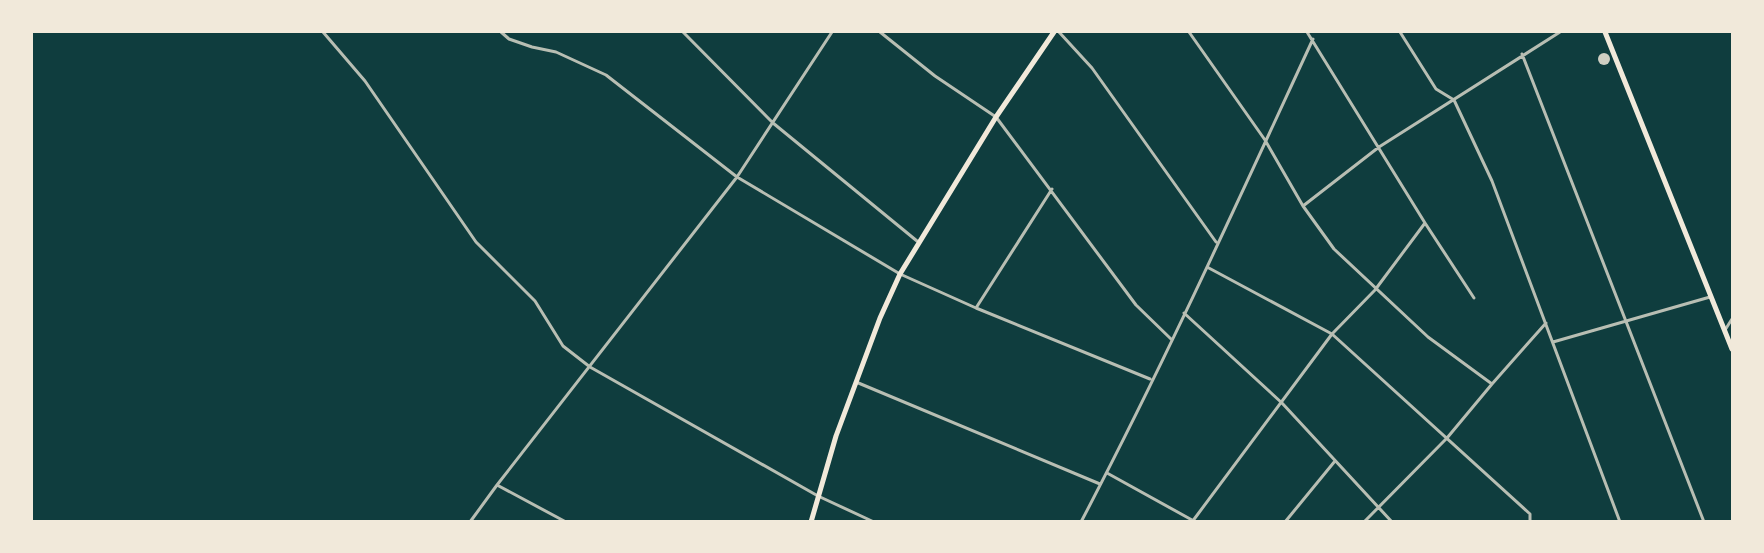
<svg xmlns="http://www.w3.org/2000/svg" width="1764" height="553" viewBox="0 0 1764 553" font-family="Helvetica,sans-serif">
  <rect width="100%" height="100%" fill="#0f3d3e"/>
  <path fill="#cfcfc3" d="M1598 59a6 6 0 1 1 12 0a6 6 0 1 1-12 0Z"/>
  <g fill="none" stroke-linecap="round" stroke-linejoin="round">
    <path stroke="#b8beb3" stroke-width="3" d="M323,32L365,81L476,242L535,301L563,346L590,367L818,496L874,522
      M501,32L509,39L532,47L556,52L606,75L737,177L900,274L976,308L1150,379
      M683,32L773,123L917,241
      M880,32L935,76L996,117L1136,305L1171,339
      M1059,32L1092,68L1216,242
      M1189,32L1265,140L1303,206L1334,249L1428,337L1492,384L1447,438L1364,522
      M1400,32L1436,89L1454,100L1492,181L1620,522
      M1522,54L1704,522
      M1303,206L1379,147L1560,32
      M1425,223L1474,298
      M1207,267L1332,334L1530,514V522
      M976,308L1052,189
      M1184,313L1282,403L1392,522
      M1725,330L1732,319
      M1553,342L1710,297
      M856,382L1100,484
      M1492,384L1546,323
      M1107,473L1192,520
      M470,522L497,485
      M566,522L497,485L737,177L832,32
      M1081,522C1164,364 1238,201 1313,39
      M1192,522L1332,334L1375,290L1425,223L1307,32
      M1285,522L1335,461"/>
    <path stroke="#f1e9da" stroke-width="5" d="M811,522L836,436L880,318L900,274L996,117L1054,32"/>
    <path stroke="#f1e9da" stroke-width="5" d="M1605,32L1732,349"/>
  </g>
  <rect width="1764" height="553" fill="none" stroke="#f1e9da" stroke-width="66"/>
</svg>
